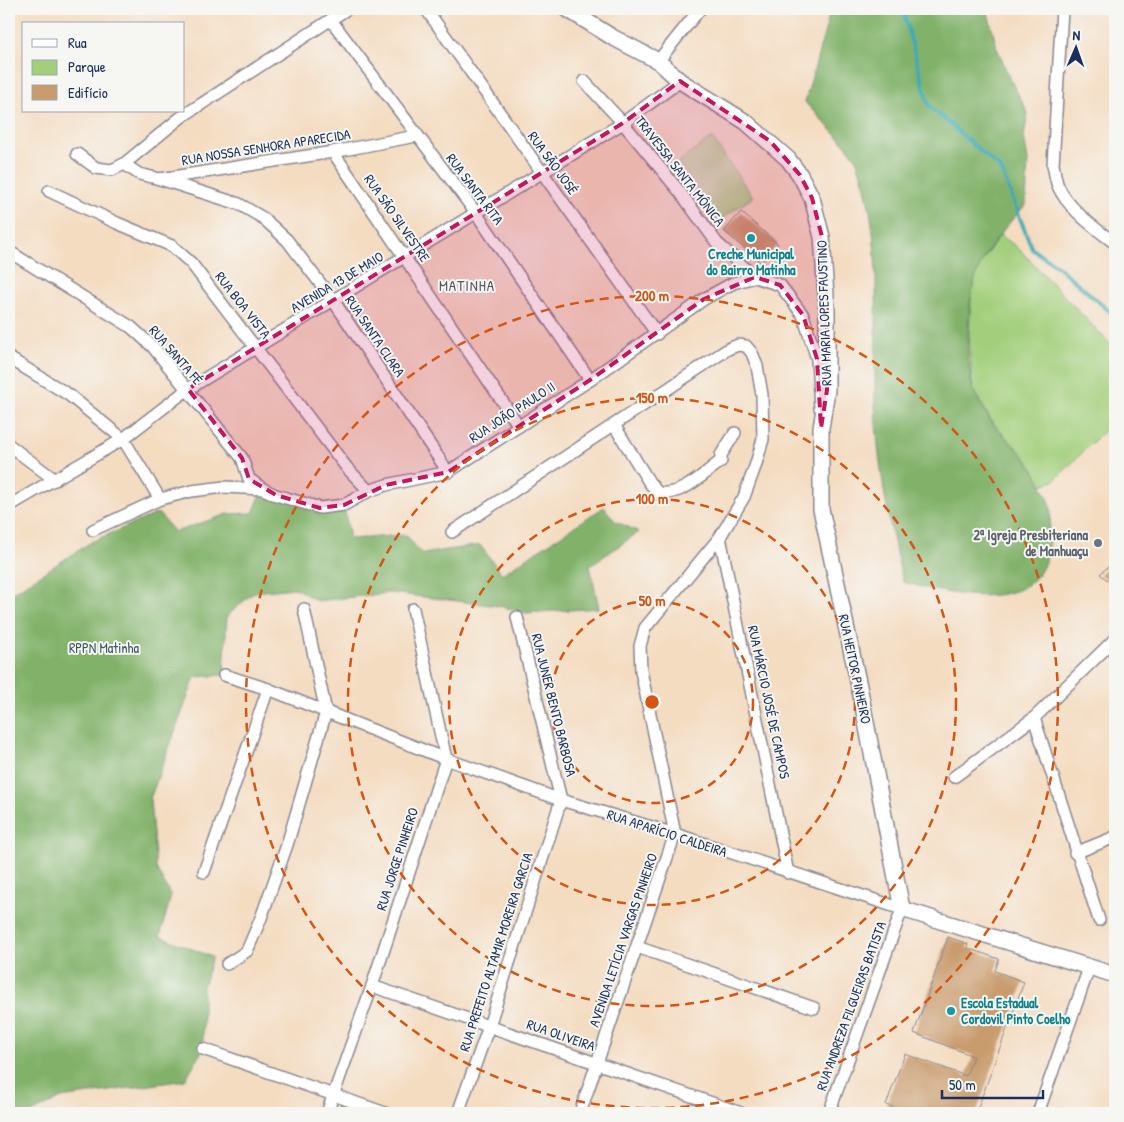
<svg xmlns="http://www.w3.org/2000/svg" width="1124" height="1122" viewBox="0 0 1124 1122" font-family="'Patrick Hand',sans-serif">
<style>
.green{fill:#a3cf7b;stroke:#5f7f6c}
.forest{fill:#82b26b;stroke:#4e7064}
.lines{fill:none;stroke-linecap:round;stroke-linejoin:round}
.stream{stroke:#3aabb4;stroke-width:4}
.building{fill:#c99c6e}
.minor-casing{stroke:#888690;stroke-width:14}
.tertiary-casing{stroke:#888690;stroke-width:18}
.minor{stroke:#fff;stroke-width:11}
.tertiary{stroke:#fff;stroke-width:15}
.marked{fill:#c2185b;fill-opacity:0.2;stroke:#c2185b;stroke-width:4;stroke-dasharray:10 6;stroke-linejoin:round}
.ring{fill:none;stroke:#d45514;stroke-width:2.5;stroke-dasharray:9 6}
.culture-dot{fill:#0f9aa8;stroke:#f6f6f2;stroke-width:2}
.worship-dot{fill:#6b7280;stroke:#f6f6f2;stroke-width:2}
.labels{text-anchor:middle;stroke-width:4;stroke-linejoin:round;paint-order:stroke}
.street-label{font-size:14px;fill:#1b2f5e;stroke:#f6f6f2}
.culture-label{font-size:14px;font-weight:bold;fill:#0d838f;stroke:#f6f6f2}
.worship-label{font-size:14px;font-weight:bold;fill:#5b616d;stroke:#f6f6f2;text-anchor:end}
.park-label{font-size:14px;fill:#3d5765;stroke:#f6f6f2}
.neighbourhood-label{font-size:15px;letter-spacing:1px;fill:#585564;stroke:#f6f6f2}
.centre{fill:#d45514;stroke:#f6f6f2;stroke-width:2.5}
.ring-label{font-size:15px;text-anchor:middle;font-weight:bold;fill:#d45514;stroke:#f6f6f2;stroke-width:4;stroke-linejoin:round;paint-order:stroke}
</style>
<rect width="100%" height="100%" fill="#f6f6f2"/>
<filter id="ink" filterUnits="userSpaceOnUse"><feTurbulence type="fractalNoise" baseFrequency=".02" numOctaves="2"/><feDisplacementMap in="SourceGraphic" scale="10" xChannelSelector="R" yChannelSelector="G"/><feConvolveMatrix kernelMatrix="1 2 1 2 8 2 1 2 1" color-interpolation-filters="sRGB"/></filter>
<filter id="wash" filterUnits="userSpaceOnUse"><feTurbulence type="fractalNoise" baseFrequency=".0096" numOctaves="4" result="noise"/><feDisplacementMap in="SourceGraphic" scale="20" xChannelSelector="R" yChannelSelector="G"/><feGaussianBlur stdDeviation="1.12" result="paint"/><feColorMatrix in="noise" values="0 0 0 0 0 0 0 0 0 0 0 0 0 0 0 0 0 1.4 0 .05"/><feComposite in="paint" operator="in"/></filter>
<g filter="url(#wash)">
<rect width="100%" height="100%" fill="#f4dcc1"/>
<g class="green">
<polygon points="712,138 753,197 718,221 678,162"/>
<polygon points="1000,235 1017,247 1115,349 1115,420 1054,481 1041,485 1028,461 992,422 972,386 969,332 972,285 981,262"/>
</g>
<g class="forest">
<path d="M 831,9 L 987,9 L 997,48 L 1010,79 L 1028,113 L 1024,137 L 1028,160 L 1026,205 C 1009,222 993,241 982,262 C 966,290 965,353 972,385 C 975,396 985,412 991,421 C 1001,436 1017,446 1027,460 C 1036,471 1043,488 1049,500 C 1053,510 1049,527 1049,538 C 1048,618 953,596 903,582 C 889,524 877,463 875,403 C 874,323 885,235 856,159 C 851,148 815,114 805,102 Z"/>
<polygon points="263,489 300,503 344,505 350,539 406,535 422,554 480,545 502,574 604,507 615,521 639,532 590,566 599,608 526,613 499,606 390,593 317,601 295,588 254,592 227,616 224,675 195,677 150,799 156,868 171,896 160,936 212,957 203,987 203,1049 185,1080 61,1098 32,1113 9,1113 9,595 93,541 158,513 175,532 228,514 253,513"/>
</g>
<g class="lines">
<polyline class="stream" points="899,9 903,11 929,106 1001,169 1032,249 1056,265 1115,316"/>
</g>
<g id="blocks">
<g class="building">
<polygon points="741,212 778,244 761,263 724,231"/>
<polygon points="1115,561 1115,586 1100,574"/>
<polygon points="948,937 968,944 967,948 999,959 995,971 1024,982 976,1113 911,1113 886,1105 905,1054 966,1076 973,1056 914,1033"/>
</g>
</g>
</g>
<g filter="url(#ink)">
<use href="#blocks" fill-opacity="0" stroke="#888690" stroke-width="1"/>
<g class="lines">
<defs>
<g id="minor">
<polyline points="426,9 657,334"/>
<path d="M 1062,9 L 1053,165 C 1055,172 1055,181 1059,188 C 1068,208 1098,231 1115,243"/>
<polyline points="331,20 476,213 590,380"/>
<polyline points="658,61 700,9"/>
<polyline points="584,81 623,123 680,192 717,243 755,277"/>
<polyline points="333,152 519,426"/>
<polyline points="77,154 96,168 112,170 124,164 180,118 347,9"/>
<polyline points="124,164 139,174 160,179 333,152 416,136"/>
<polyline points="160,179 239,204 263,218 287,240 333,300 448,472"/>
<polyline points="49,191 117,223 172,246 191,263 347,468 369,491"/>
<polyline points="13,254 131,327 153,347 242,458 249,479 263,489"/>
<polyline points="9,358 69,395 123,439 160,499"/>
<path d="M 614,425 L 649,482 L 658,493 C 683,496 703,474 721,461 L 721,455 L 735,433"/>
<polyline points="9,445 55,480"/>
<polyline points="9,506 123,439 188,389 623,123 680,81"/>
<polyline points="93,530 160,499 192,491 224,487 263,489 276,495 320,508 344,505 369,491 386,485 448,472 590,380 704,299 733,283 755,277 780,285 803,315 817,359 820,408"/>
<polyline points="452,532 728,349 738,345 746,346 752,353 757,366 762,395 763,439 756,464 744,497 720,537 645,628 640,646 641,671 675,834"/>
<polyline points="720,537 788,873"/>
<polyline points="224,675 268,689 446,759 561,800 675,834 902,909 829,1113"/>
<polyline points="1034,718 1099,920"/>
<polyline points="954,777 1034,718 1115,639"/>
<polyline points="1075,853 1115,837"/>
<polyline points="204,872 268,689"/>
<polyline points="637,947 814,1008"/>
<polyline points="227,964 247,951 261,918 287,845 326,712 304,609"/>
<polyline points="372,986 741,1113"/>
<polyline points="203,1049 385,1113"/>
<polyline points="327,1113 372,986 446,759 413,609"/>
<polyline points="458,1113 489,1026 561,800 517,617"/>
<polyline points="580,1113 675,834"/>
<polyline points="1038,1113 1089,968"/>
</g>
<polyline id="tertiary" points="567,9 612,37 658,61 680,81 746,122 788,159 800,175 812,198 822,237 827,311 827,390 821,428 821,509 860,691 902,909 1115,975"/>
</defs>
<use href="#minor" class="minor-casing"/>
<use href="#tertiary" class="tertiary-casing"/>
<use href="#minor" class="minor"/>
<use href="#tertiary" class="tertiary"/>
</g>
</g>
<path class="marked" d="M 680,81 L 770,141 L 800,175 L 812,198 L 822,237 L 827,311 L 827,390 L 821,428 L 817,359 L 803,315 L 780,285 L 755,277 L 704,299 L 590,380 L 448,472 L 386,485 L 344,505 L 320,508 L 276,495 L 249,479 L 242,458 L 188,389 L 623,123 Z"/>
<g class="ring">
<circle cx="652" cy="702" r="101"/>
<circle cx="652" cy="702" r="203"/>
<circle cx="652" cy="702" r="304"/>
<circle cx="652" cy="702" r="406"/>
</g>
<g class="culture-dot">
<circle cx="751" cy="238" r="5"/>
<circle cx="951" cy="1011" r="5"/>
</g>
<circle class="worship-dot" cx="1098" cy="543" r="5"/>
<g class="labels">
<g class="street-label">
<text transform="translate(266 147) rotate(-9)" y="5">RUA NOSSA SENHORA APARECIDA</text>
<text transform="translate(553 163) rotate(54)" y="5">RUA SÃO JOSÉ</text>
<text transform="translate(680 171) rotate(52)" y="5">TRAVESSA SANTA MÔNICA</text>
<text transform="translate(475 189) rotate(53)" y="5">RUA SANTA RITA</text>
<text transform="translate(397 218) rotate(55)" y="5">RUA SÃO SILVESTRE</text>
<text transform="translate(337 282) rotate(-31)" y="5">AVENIDA 13 DE MAIO</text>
<text transform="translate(243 305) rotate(52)" y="5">RUA BOA VISTA</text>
<text transform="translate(824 313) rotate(-92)" y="5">RUA MARIA LOPES FAUSTINO</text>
<text transform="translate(375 336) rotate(56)" y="5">RUA SANTA CLARA</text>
<text transform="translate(176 355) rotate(49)" y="5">RUA SANTA FÉ</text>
<text transform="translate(512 412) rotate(-33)" y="5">RUA JOÃO PAULO II</text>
<text transform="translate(855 669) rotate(78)" y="5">RUA HEITOR PINHEIRO</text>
<text transform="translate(769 702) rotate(78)" y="5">RUA MÁRCIO JOSÉ DE CAMPOS</text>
<text transform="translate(554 705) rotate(76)" y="5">RUA JUNER BENTO BARBOSA</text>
<text transform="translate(667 833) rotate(18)" y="5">RUA APARÍCIO CALDEIRA</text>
<text transform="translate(397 859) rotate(-72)" y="5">RUA JORGE PINHEIRO</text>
<text transform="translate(623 940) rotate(-71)" y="5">AVENIDA LETÍCIA VARGAS PINHEIRO</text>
<text transform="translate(496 952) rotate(-72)" y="5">RUA PREFEITO ALTAMIR MOREIRA GARCIA</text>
<text transform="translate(851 1006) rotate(-70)" y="5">RUA ANDREZA FILGUEIRAS BATISTA</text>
<text transform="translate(561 1035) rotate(19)" y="5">RUA OLIVEIRA</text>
</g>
<g class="culture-label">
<text x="751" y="259">Creche Municipal<tspan x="751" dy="16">do Bairro Matinha</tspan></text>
<text x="961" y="1008" text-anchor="start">Escola Estadual<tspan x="961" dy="16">Cordovil Pinto Coelho</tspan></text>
</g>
<g class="worship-label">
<text x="1088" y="540">2ª Igreja Presbiteriana<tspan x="1088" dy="16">de Manhuaçu</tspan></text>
</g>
<g class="park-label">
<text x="104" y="653">RPPN Matinha</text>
</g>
<g class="neighbourhood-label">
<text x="467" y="291">MATINHA</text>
</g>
</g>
<circle cx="652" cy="702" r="8" class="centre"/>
<g class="ring-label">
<text x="652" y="301">200 m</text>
<text x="652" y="403">150 m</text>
<text x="652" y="504">100 m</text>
<text x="652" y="606">50 m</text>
</g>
<rect width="1124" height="1122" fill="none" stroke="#f6f6f2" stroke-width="30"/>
<rect x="22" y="22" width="162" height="90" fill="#f6f6f2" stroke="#9ea6b7"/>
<rect x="32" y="39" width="25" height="8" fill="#ffffff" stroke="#9ea6b7"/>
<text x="68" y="48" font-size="15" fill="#1b2f5e">Rua</text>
<rect x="32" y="60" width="25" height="15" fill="#a3cf7b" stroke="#9ea6b7"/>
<text x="68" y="72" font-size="15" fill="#1b2f5e">Parque</text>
<rect x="32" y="85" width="25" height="15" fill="#c99c6e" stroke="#9ea6b7"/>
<text x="68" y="98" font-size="15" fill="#1b2f5e">Edifício</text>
<g transform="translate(1076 48) rotate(2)" stroke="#f6f6f2" stroke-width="4" paint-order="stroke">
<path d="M0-4L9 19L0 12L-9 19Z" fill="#1b2f5e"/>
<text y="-8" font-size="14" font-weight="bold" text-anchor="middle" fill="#1b2f5e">N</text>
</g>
<path d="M942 1090v8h101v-8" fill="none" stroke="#1b2f5e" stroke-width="2.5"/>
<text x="949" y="1090" font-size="15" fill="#1b2f5e" stroke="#f6f6f2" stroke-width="4" paint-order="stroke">50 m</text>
</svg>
